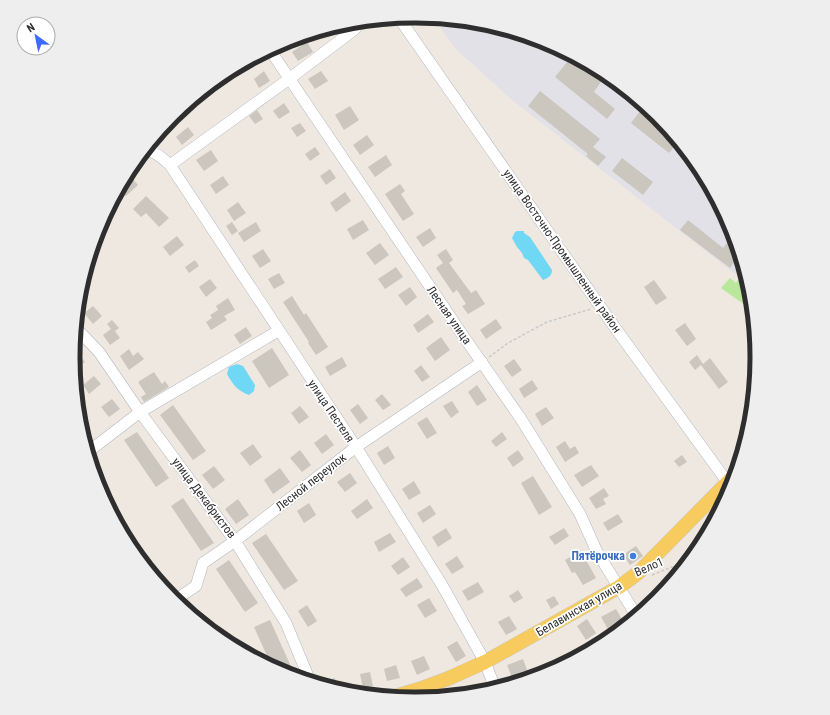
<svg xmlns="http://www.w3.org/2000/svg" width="830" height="715" viewBox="0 0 830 715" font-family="'Roboto Condensed',sans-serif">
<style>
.industrial{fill:#e2e1e8}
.green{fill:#b9e79b}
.water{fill:#70d8f4}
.building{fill:#cbc6be}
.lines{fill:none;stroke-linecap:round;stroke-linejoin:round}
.minor-casing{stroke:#b4b7c1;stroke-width:12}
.major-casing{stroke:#c9c9c9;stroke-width:15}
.path{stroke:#c9c9c9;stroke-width:1.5;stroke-dasharray:3 2;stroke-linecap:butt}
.minor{stroke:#fff;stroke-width:11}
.major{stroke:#f7cb5e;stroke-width:14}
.shop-dot{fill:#3f7fe0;stroke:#fff;stroke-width:1.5}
.labels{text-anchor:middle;stroke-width:3.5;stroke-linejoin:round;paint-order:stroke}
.street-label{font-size:12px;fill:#2e2e2e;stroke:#fff}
.shop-label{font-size:12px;font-weight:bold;fill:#366cbe;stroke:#fff;text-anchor:end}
.rim{fill:none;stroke:#2e2e2e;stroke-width:5}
</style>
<rect width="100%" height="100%" fill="#efe8e0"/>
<polygon class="industrial" points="433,18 482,23 546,42 605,74 657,116 699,168 731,227 742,265 735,274 512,100 456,49"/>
<polygon class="green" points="744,272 750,291 752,310 721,288 730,278 736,283"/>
<g class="water">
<path d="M 517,231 L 524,231 L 524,233 L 530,237 L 552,270 C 552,276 548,278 543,280 L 528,260 L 524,258 L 522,253 L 517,247 L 512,238 L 515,232 Z"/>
<path d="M 237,364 L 243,366 L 255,385 L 254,391 L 249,395 C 238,391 233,385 227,374 L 229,367 Z"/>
</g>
<g class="building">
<polygon points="307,42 313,52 298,61 292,52"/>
<polygon points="572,56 605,74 627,92 622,97 602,80 594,92 615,109 607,119 555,77"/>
<polygon points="264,71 270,81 259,88 254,79"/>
<polygon points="321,71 328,81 315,89 308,79"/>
<polygon points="540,91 600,139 593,147 606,157 598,166 586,156 588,154 528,106"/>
<polygon points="284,103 290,112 279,119 273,111"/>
<polygon points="350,106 359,120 344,130 335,115"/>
<polygon points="644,106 657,116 678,142 669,153 631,123"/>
<polygon points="257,110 263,119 255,124 249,116"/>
<polygon points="300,123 306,131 297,137 291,128"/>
<polygon points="188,127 194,135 182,145 176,137"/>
<polygon points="367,135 374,145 360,155 353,145"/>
<polygon points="315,147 320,154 310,161 305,154"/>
<polygon points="211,150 218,161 204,171 196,160"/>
<polygon points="386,155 392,165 375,177 368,167"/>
<polygon points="622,158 653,182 643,195 612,171"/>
<polygon points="330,169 336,178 326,185 320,176"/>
<polygon points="223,176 229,185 216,194 210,185"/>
<polygon points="131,177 138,185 126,196 120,189"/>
<polygon points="400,184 405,191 401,194 414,214 403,221 385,194"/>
<polygon points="345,192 351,201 336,212 330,203"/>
<polygon points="146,196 169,218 159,227 146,213 141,217 133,209"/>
<polygon points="238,202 246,213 234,221 227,210"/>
<polygon points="363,220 369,230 353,240 347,229"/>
<polygon points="688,220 723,248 733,235 739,256 730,268 680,230"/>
<polygon points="232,222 238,231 232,235 226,226"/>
<polygon points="256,222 261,231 244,242 238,233"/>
<polygon points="430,228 436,238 423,247 416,237"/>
<polygon points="177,236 184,245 170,256 163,247"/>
<polygon points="380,243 389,255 375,265 366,253"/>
<polygon points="263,249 271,261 260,268 252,256"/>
<polygon points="446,249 453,260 449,263 471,293 476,290 485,304 468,314 462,306 466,304 457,290 453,293 436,268 443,263 437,255"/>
<polygon points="195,260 199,266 189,273 185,267"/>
<polygon points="396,267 403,277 385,289 378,279"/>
<polygon points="279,273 285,283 274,289 268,279"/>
<polygon points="210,279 217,288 206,297 199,287"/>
<polygon points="654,280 667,298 656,305 644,287"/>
<polygon points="410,287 417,297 406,306 398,295"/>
<polygon points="292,296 304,315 306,313 328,347 316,355 308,343 309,342 283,302"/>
<polygon points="228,298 235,310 224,316 227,320 211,330 206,322 212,318 210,315 218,310 216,306"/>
<polygon points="93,306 102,316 93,324 84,313"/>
<polygon points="428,314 434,322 418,333 413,325"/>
<polygon points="496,319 502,328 486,339 480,330"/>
<polygon points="112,320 119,328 115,331 120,338 110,345 103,335 111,329 107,324"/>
<polygon points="685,323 696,339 687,346 675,330"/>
<polygon points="246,327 252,336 240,344 234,335"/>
<polygon points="441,337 450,350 435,361 426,348"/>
<polygon points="272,348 289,375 269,388 252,361"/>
<polygon points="74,349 85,362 75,370 74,357"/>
<polygon points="129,349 133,356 138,352 144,359 129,370 120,356"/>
<polygon points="697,355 703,364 710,358 728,382 719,389 701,365 695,370 689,362"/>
<polygon points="342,357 347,366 330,376 325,367"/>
<polygon points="514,359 522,370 512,377 504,366"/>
<polygon points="421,365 430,377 422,382 414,371"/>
<polygon points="154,372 162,384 165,381 169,387 144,402 141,397 146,394 138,382"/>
<polygon points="94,376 101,384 89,394 83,385"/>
<polygon points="532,380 538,389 524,398 519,389"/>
<polygon points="477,385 487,400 477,406 468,392"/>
<polygon points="382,394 391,405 383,410 375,400"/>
<polygon points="112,399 120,409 109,417 101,407"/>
<polygon points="452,401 459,412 451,418 443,406"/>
<polygon points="358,404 368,418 360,424 350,410"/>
<polygon points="173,405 206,451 193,460 160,415"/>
<polygon points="300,406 309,417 299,424 291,413"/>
<polygon points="546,407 554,418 542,426 535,414"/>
<polygon points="427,417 437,433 427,439 417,423"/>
<polygon points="137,432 169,478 156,487 124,440"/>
<polygon points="502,432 507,439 496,447 491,441"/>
<polygon points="326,434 334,445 322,454 314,443"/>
<polygon points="565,441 570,449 575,446 579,453 565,462 556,447"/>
<polygon points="253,444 262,457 250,466 240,453"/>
<polygon points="388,446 395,458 384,465 377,453"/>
<polygon points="300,450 311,465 302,472 290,458"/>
<polygon points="518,450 524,459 513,467 507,458"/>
<polygon points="682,455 687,462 679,467 674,461"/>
<polygon points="591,465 599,476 582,487 574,475"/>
<polygon points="214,466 225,480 213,489 202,475"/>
<polygon points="280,468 290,482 273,494 264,480"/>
<polygon points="350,473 357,483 345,492 337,482"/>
<polygon points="533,476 552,507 539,515 521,483"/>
<polygon points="414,481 421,493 409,500 402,489"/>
<polygon points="604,488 609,496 603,499 606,504 596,509 589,498"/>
<polygon points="183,498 214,543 201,551 171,506"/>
<polygon points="238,499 249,515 236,524 225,509"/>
<polygon points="367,499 373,508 357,519 351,511"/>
<polygon points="309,503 316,515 304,523 297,511"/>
<polygon points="430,505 436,514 423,523 417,513"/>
<polygon points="618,514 623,522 608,531 603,523"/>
<polygon points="446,528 452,538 438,547 432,537"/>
<polygon points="564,528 569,536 555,545 549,537"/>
<polygon points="390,533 396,542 379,552 374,542"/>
<polygon points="266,534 298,581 284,590 252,543"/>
<polygon points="636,546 643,556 630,565 623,555"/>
<polygon points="581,551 596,578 583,585 575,572 572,573 565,560"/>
<polygon points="457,556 464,567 452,574 445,564"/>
<polygon points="403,557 410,567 398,575 391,566"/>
<polygon points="229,560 258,603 245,612 216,569"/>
<polygon points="417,578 423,587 406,597 400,589"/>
<polygon points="478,582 484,592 468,601 462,591"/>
<polygon points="518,590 523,598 514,603 509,596"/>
<polygon points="554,596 559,604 551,609 546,600"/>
<polygon points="429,598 437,611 425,618 417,605"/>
<polygon points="307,605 317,621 308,627 298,611"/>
<polygon points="616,609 624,623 609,631 601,617"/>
<polygon points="509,616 517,629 506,635 498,622"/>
<polygon points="587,619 596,633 586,640 577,626"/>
<polygon points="270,620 293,671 287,674 272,667 254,627"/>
<polygon points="457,641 466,656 456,662 447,647"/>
<polygon points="424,656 430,669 417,675 411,661"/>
<polygon points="523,659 529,675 513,680 507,665"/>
<polygon points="396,665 400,678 387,681 384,669"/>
<polygon points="370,672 373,686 363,688 360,674"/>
<polygon points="335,678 338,689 327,686 325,681"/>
</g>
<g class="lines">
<defs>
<g id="minor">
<polyline points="399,18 616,329 728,483"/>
<polyline points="270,50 464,337 521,419 580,514 597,552 636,615"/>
<path d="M 146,150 C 156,152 162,158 170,165 L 356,447 L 442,585 L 485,662 L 495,688"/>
<polyline points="170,165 289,79 355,29 361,21"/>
<polyline points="76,328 99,352 140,412 235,541 286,623 310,681"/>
<polyline points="88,452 140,412 278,331"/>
<polyline points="175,600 196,586 203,563 235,541 356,447 482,362"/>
</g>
<polyline id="major" points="393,697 420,689 447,679 485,662 619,587 638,573 647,564 734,476"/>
</defs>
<use href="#minor" class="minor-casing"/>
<use href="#major" class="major-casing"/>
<g class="path">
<polyline points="489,357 508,343 547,322 591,309"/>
<polyline points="652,575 679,564 701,544"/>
</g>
<use href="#minor" class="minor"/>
<use href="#major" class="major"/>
</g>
<circle class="shop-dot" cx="633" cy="556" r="4"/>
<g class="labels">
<g class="street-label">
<text transform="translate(562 251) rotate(55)" y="4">улица Восточно-Промышленный район</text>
<text transform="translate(449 315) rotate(55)" y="4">Лесная улица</text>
<text transform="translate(331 411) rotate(56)" y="4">улица Пестеля</text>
<text transform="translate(311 482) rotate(-38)" y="4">Лесной переулок</text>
<text transform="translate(204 498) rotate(53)" y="4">улица Декабристов</text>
<text transform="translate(649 567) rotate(-24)" y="4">Вело1</text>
<text transform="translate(579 609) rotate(-30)" y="4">Белавинская улица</text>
</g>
<g class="shop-label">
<text x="625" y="560">Пятёрочка</text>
</g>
</g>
<path d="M0 0H830V715H0ZM414 23H416A334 334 0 0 1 750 357V358A334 334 0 0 1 416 692H414A334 334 0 0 1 80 358V357A334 334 0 0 1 414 23Z" fill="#eee" fill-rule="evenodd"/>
<path class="rim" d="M414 23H416A334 334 0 0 1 750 357V358A334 334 0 0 1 416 692H414A334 334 0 0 1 80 358V357A334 334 0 0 1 414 23Z"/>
<g transform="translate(36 36) rotate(327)"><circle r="19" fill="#ffffff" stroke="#ababab"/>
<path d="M0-3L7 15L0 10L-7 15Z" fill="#3e6bff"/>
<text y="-6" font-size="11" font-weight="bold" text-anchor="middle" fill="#2e2e2e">N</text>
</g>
</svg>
